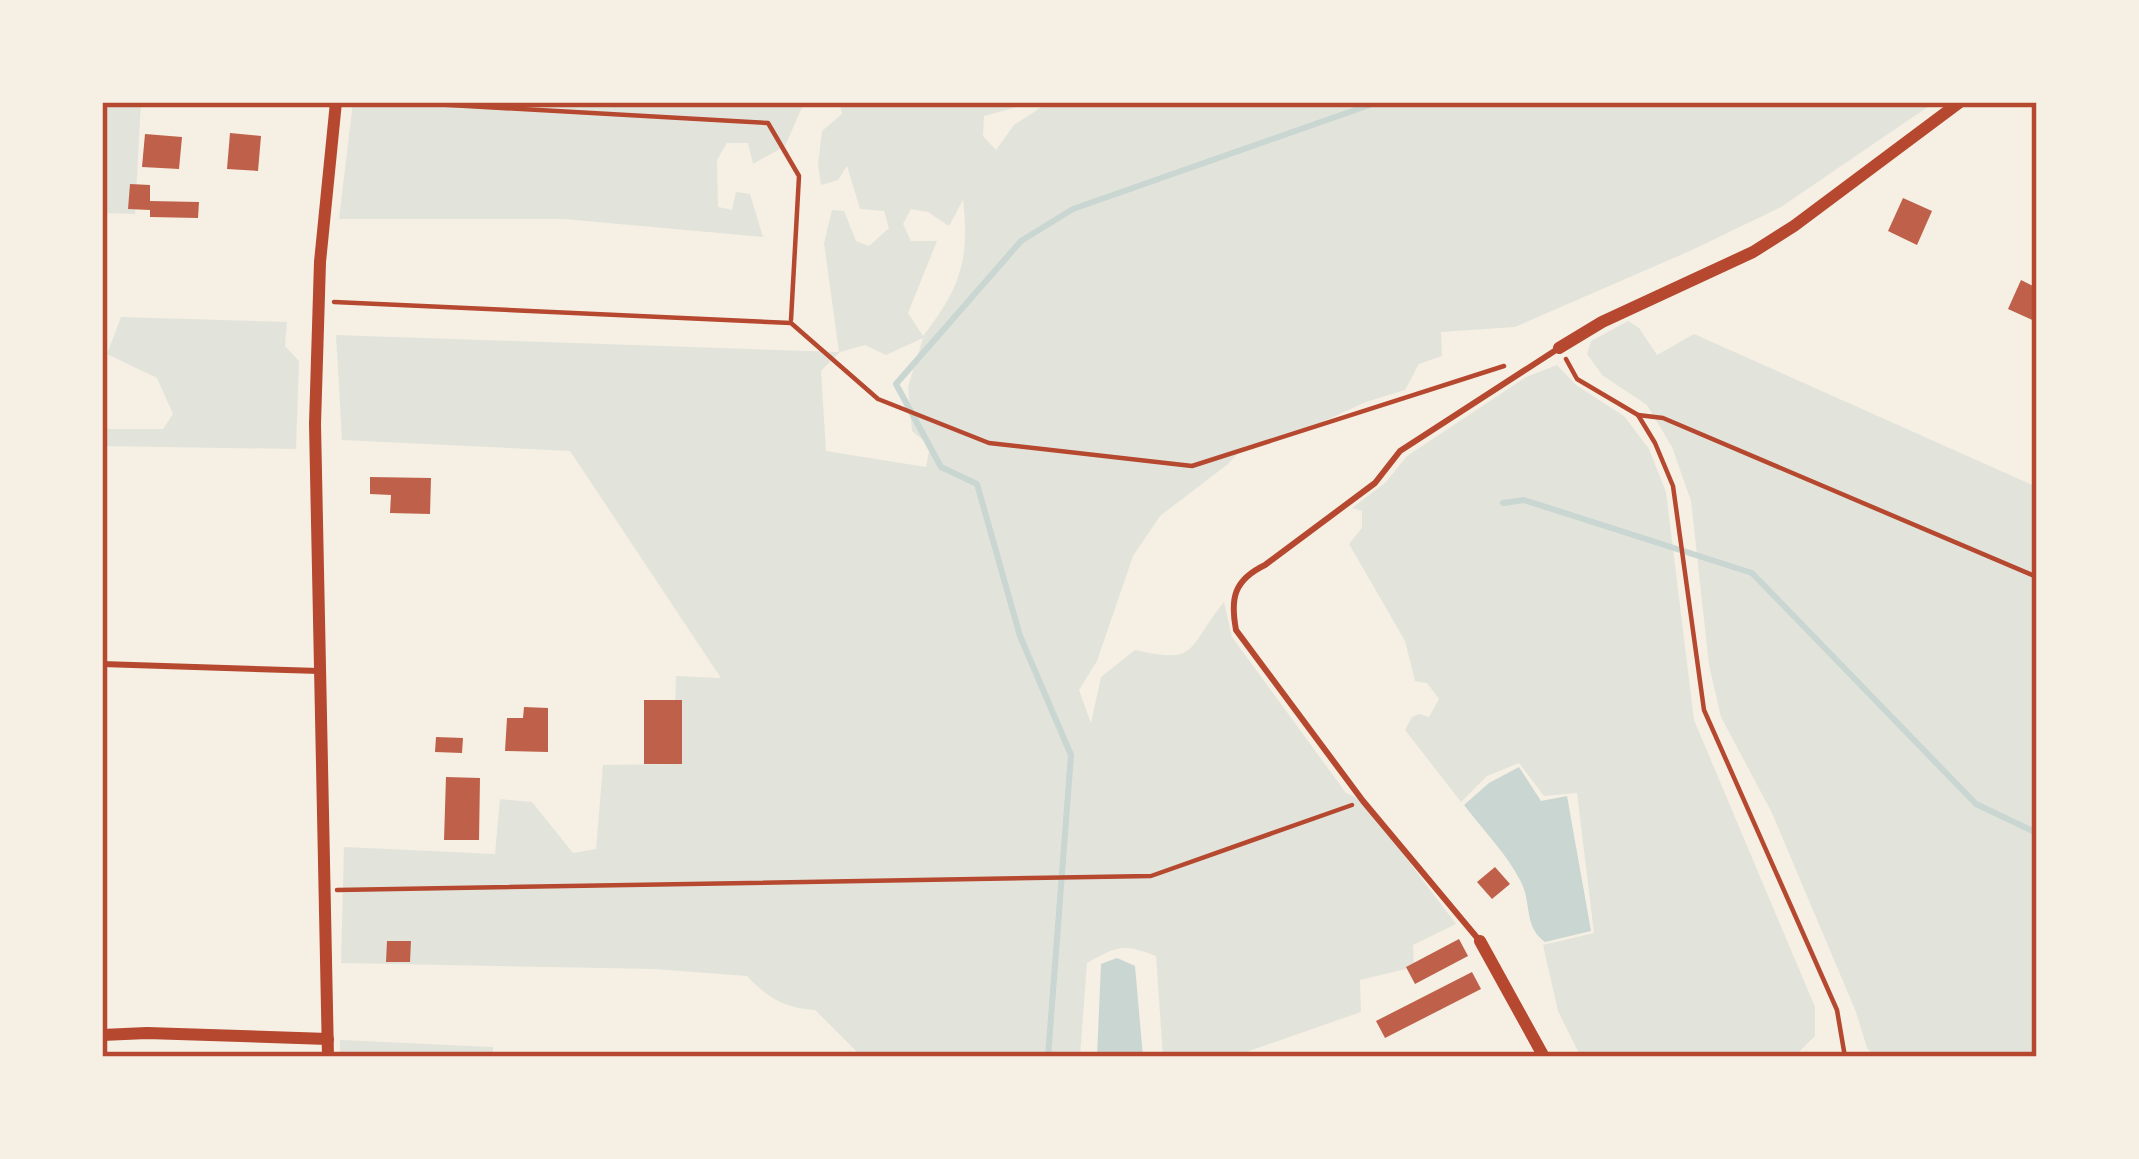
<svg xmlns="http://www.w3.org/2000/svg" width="2139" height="1159" viewBox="0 0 2139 1159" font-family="'IBM Plex Serif',serif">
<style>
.green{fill:#e2e4dc;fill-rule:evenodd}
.water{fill:#c9d6d2}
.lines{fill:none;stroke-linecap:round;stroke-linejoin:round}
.stream{stroke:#c9d6d2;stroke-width:6}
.building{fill:#bf614a}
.path{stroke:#b5482f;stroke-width:4.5}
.service{stroke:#b5482f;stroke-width:6}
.minor{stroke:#b5482f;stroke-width:12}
.neatline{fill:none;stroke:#b5482f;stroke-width:4.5}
</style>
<rect width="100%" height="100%" fill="#f6efe4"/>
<g class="green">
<polygon points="102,102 141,102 135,214 102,213"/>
<polygon points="353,102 801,102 803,105 785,146 753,164 748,143 727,143 717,160 718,207 732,210 736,192 750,194 763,237 564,219 339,219"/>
<path d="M 839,102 L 1018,102 L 1014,108 L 984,116 L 983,136 L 996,150 L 1014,125 L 1049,102 L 1935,102 L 1781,207 L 1692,250 L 1515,327 L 1441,332 L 1442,356 L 1419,364 L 1405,390 L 1366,402 L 1298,433 L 1245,446 L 1228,464 L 1160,516 L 1133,556 L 1097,661 L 1079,690 L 1091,723 L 1101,677 L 1135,650 C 1200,665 1186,648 1224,602 L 1232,637 L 1346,793 L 1363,801 L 1456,924 L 1413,945 L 1414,967 L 1360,980 L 1361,1012 L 1249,1051 L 1250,1057 L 1163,1057 L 1156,956 C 1123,943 1117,946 1087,963 L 1080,1057 L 858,1057 L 856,1051 L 815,1010 C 784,1008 768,998 747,976 L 654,969 L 341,963 L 344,847 L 495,854 L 500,799 L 532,802 L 573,853 L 596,849 L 603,765 L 673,764 L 676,676 L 721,678 L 570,451 L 342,440 L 336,335 L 839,352 L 824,243 L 832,210 L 844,211 L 856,241 L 869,246 L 889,228 L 884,211 L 860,209 L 847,166 L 838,180 L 821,185 L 818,164 L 822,131 L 842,114 ZM 963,200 C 970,259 960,289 923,336 L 908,313 L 937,241 L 911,241 L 903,224 L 911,209 L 928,212 L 949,226 ZM 923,338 L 908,387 L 912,431 L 930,446 L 926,467 L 826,451 L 821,371 L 840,352 L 865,345 L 886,355 Z"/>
<polygon points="121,317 287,322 285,346 299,361 296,449 102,446 102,429 163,429 173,414 157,378 107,354"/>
<polygon points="1628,321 1639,328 1657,355 1694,334 2037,487 2037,1057 1875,1057 1867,1048 1856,1012 1772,813 1721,717 1709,665 1691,501 1672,447 1647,405 1602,375 1587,354 1591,341"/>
<polygon points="1557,365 1576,385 1624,416 1649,449 1666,492 1694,720 1815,1007 1815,1036 1794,1057 1581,1057 1558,1011 1543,945 1594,933 1577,793 1544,796 1519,763 1487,776 1461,802 1405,730 1412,717 1419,714 1429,717 1439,699 1427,683 1415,681 1405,641 1349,544 1362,528 1362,511 1352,508 1386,482 1407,456 1526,377"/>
<polygon points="340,1040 493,1047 493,1057 340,1057"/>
</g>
<g class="water">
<path d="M 1519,767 L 1541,801 L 1567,796 L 1591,931 L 1545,942 C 1523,926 1532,903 1521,882 C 1508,855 1482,829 1464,805 L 1489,783 Z"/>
<polygon points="1117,958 1135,966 1143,1057 1097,1057 1101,964"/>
</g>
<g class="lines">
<g class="stream">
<polyline points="1503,503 1524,500 1752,573 1976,804 2037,833"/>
<polyline points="1048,1057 1071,755 1020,636 977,484 941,467 896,384 1021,241 1073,209 1378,102"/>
</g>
</g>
<g class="building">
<polygon points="230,133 261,136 258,171 227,169"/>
<polygon points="145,134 182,137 179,169 142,167"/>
<polygon points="130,184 150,185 150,201 199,202 198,218 150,217 150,210 128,209"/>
<polygon points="1903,198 1932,211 1917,245 1888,231"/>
<polygon points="2021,280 2037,288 2037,322 2008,309"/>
<polygon points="370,477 431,478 430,514 390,513 391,495 370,494"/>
<rect x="644" y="700" width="38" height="64"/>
<polygon points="524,707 548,708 548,752 505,751 507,718 523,718"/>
<polygon points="436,737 463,738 462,753 435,752"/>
<polygon points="446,777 480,778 479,840 444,840"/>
<polygon points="1495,867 1510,884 1492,899 1477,882"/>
<polygon points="1459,939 1468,956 1415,984 1406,967"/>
<polygon points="387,941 411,941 410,962 386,962"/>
<polygon points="1472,972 1481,989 1385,1038 1376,1021"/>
</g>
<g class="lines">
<g class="path">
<polyline points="397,102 768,123 799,176 791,320"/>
<polyline points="334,302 791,323 878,399 989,443 1192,466 1504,366"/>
<polyline points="1566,359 1577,379 1638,415 1655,443 1673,486 1704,710 1837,1010 1845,1057"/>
<polyline points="1638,415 1663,418 2037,577"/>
<polyline points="337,890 1151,876 1352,805"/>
</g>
<g class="service">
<polyline points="102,664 319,671"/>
<path d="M 1479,940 L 1363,801 L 1236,630 C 1230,598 1234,580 1265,565 L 1375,483 L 1400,451 L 1556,350"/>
</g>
<g class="minor">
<polyline points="1559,348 1602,322 1753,252 1794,226 1960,102"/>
<polyline points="1480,941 1544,1057"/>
<polyline points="102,1035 147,1033 328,1039"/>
<polyline points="328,1057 315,424 320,262 336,102"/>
</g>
</g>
<rect width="2139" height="1159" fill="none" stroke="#f6efe4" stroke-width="210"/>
<rect x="105" y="105" width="1929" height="949" class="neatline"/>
</svg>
